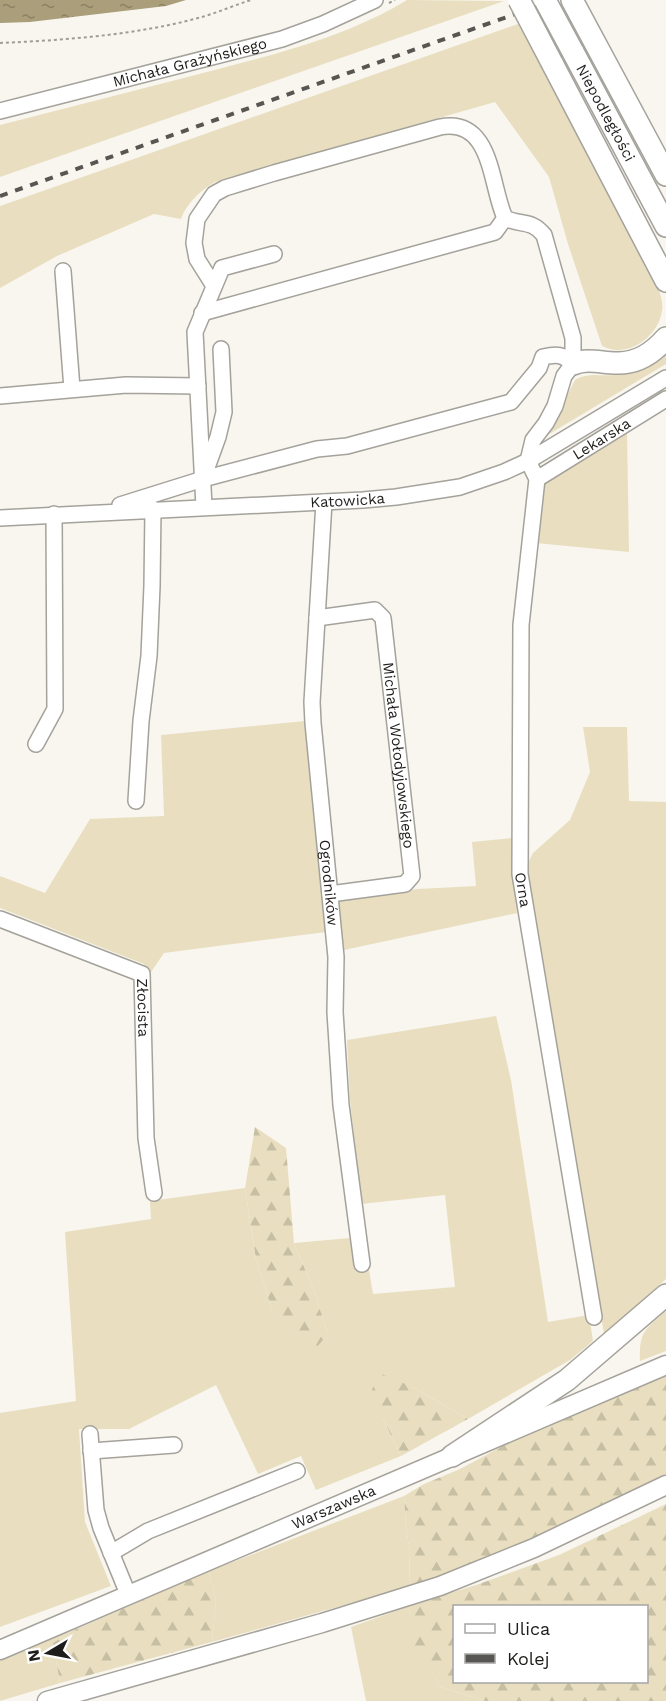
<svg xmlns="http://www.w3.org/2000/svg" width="666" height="1701" viewBox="0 0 666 1701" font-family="'Work Sans',sans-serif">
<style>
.grass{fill:#e9dfc0}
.forest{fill:url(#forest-firs);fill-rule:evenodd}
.water{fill:url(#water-ripples)}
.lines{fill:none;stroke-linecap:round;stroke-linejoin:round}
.minor-casing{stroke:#a4a29b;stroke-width:18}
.major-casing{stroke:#a4a29b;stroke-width:21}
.highway-casing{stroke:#a4a29b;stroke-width:24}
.path{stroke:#9d9c97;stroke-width:2;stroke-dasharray:3 3;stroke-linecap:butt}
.minor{stroke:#fff;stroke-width:15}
.major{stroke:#fff;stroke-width:18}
.highway{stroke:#fff;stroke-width:21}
.rail{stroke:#585653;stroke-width:4;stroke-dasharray:8 8;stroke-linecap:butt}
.highway-bridge-casing{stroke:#a4a29b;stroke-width:24;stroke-linecap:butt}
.highway-bridge{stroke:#fff;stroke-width:21}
.labels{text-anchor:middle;stroke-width:6;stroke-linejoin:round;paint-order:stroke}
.street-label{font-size:15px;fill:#1e1d1b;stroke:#fff}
</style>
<defs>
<pattern id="forest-firs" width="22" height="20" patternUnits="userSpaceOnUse" patternTransform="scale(1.5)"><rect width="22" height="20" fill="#e9dfc0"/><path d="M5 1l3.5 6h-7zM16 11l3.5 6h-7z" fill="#c7bfa4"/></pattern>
<pattern id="water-ripples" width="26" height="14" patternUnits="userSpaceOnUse" patternTransform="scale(1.5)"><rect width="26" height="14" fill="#aa9f7a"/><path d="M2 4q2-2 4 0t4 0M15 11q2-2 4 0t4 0" fill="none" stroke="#8a8163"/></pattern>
</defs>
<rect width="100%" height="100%" fill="#f8f6ef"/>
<g class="grass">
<path d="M 407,0 L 504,1 L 0,177 L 0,125 C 69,107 138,90 207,72 C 276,54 346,37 407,0 Z"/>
<path d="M 518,24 L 657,283 C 659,291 664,303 662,311 C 659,331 640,349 620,350 C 614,351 607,348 602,346 L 568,244 L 549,177 L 495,102 L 215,182 C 202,189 186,204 181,219 L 154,214 L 57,256 L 0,288 L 0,206 Z"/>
<path d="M 666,348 L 666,364 L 546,436 L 575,380 C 590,371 605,378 621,374 C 639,370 652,358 666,348 Z"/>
<polygon points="627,432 629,552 536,543 544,482"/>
<polygon points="305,721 326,932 164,953 149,975 144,964 0,908 0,876 45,893 90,819 164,816 161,735"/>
<polygon points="583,727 627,727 629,801 666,802 666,1279 604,1334 526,867 533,853 570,820 590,772"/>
<polygon points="512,838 517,913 344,950 338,901 417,889 476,886 472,842"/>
<polygon points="496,1016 511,1080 548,1322 589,1315 593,1341 570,1360 468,1419 413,1387 383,1419 401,1456 316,1490 301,1456 258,1474 216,1385 129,1429 79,1429 85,1522 111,1586 0,1627 0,1413 76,1401 65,1232 151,1219 150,1201 245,1188 256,1259 272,1310 328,1334 314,1291 294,1243 350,1238 356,1271 369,1270 373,1294 455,1287 445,1195 361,1204 350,1100 347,1040"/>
<path d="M 666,1311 L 666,1351 L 640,1361 C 639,1331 645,1330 666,1311 Z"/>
<polygon points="404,1496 406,1529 410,1550 409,1587 212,1642 216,1601 209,1571"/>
<polygon points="409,1606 412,1639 441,1687 485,1701 366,1701 351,1627"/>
<polygon points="72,1631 53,1643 60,1683 0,1701 0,1659 51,1637"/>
</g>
<g class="forest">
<polygon points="255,1127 286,1148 294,1243 314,1291 328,1334 310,1355 272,1310 256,1259 245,1188"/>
<polygon points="377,1372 413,1387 468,1419 401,1456 383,1419 367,1409"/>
<path d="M 666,1376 L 666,1474 C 583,1519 498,1556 409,1587 L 410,1550 L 406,1529 L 404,1496 L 424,1484 L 460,1469 L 518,1438 Z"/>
<path d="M 666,1504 L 666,1701 L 485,1701 L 441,1687 L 411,1639 L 409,1606 L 479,1584 L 559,1555 ZM 454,1606 L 646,1606 L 646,1682 L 454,1682 Z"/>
<polygon points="209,1571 216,1601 212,1642 60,1683 53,1643 72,1631"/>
</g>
<polygon class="water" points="0,0 186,0 166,6 30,22 0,23"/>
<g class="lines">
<defs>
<g id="minor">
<path id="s1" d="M 0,111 L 282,39 L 323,24 L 375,0"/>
<polyline points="63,271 72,389"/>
<path d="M 214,286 L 197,259 L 194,243 L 197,219 L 214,194 L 225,188 L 274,173 L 440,127 C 493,117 490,186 505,218 C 521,226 531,219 544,235 L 573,338 L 573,364 L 564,376 L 555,406 L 546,423 L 533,440 L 528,461"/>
<polyline points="202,313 495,232 505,218"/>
<polyline points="0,396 126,385 198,386"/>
<path id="s2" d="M 528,461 L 537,479 L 521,625 L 520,874 L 594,1317"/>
<polyline points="205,473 218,437 224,412 221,349"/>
<path id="s3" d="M 537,479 L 666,399"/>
<path id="s4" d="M 324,502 L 312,702 L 313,723 L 336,957 L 335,1012 L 341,1105 L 362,1264"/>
<path d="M 120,505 L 203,479 L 317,449 L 347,446 L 511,402 L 539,368 L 543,357 C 557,354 563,354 573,364"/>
<polyline points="204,507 195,332 222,268 274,254"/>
<path id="s5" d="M 0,518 L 363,500 L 396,497 L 460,487 L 504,472 L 528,461 L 666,378"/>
<path id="s6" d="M 317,618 L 375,610 L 383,618 L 412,876 L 405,884 L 330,894"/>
<polyline points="36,744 55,709 54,514"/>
<polyline points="136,801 141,721 149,656 152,586 153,509"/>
<path id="s7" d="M 0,919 L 142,974 L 146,1138 L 154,1193"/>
<polyline points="90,1434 96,1510 101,1528 128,1594"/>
<polyline points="91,1451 174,1445"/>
<polyline points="111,1553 148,1531 297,1471"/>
</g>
<g id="major">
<path id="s8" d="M 0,1650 L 666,1365"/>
<polyline points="47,1701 322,1623 440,1586 534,1548 666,1485"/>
</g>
<g id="highway">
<polyline points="572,0 666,175"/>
<path id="s9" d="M 573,52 L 666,226"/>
<polyline points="552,63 666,281"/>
<path d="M 573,364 C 588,358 601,363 616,363 C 637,364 653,353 666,338"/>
<polyline points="452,1456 567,1380 666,1295"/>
</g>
</defs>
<use href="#minor" class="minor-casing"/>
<use href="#major" class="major-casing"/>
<use href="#highway" class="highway-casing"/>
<g class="path">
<polyline points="389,3 395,0"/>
<path d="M 0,43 C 67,40 137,35 202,17 C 219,12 235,5 251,0"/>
</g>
<use href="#minor" class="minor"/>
<use href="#major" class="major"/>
<use href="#highway" class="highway"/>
<polyline class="rail" points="0,196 555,0"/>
<defs>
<g id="highway-bridge">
<polyline points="519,0 552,63"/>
<polyline points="545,0 573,52"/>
</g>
</defs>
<use href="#highway-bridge" class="highway-bridge-casing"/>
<use href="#highway-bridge" class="highway-bridge"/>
</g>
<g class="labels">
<g class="street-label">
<text dy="5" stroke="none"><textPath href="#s1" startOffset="196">Michała Grażyńskiego</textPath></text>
<text dy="5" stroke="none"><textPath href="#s9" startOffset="69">Niepodległości</textPath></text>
<text dy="5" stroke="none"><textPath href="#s3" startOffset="76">Lekarska</textPath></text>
<text dy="5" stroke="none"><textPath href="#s5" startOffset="348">Katowicka</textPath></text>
<text dy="5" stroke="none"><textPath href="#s6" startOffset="208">Michała Wołodyjowskiego</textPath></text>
<text dy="5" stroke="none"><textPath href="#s4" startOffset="382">Ogrodników</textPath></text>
<text dy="5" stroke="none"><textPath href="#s2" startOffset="432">Orna</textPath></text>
<text dy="5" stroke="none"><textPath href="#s7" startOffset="186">Złocista</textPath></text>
<text dy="5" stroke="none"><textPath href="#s8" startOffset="363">Warszawska</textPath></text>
</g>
</g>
<rect x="453" y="1605" width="195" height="78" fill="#ffffff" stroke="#a5a5a4" stroke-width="1.5"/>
<rect x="465" y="1624" width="30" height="9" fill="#ffffff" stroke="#a5a5a4" stroke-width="1.5"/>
<text x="507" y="1635" font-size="18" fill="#1e1d1b">Ulica</text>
<rect x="465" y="1654" width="30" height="9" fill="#585653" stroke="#a5a5a4" stroke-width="1.5"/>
<text x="507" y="1665" font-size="18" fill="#1e1d1b">Kolej</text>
<g transform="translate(48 1653) rotate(260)" stroke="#ffffff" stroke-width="4.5" paint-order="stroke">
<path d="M0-4.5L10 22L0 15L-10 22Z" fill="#1e1d1b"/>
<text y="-9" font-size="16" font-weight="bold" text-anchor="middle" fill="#1e1d1b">N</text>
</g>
</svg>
